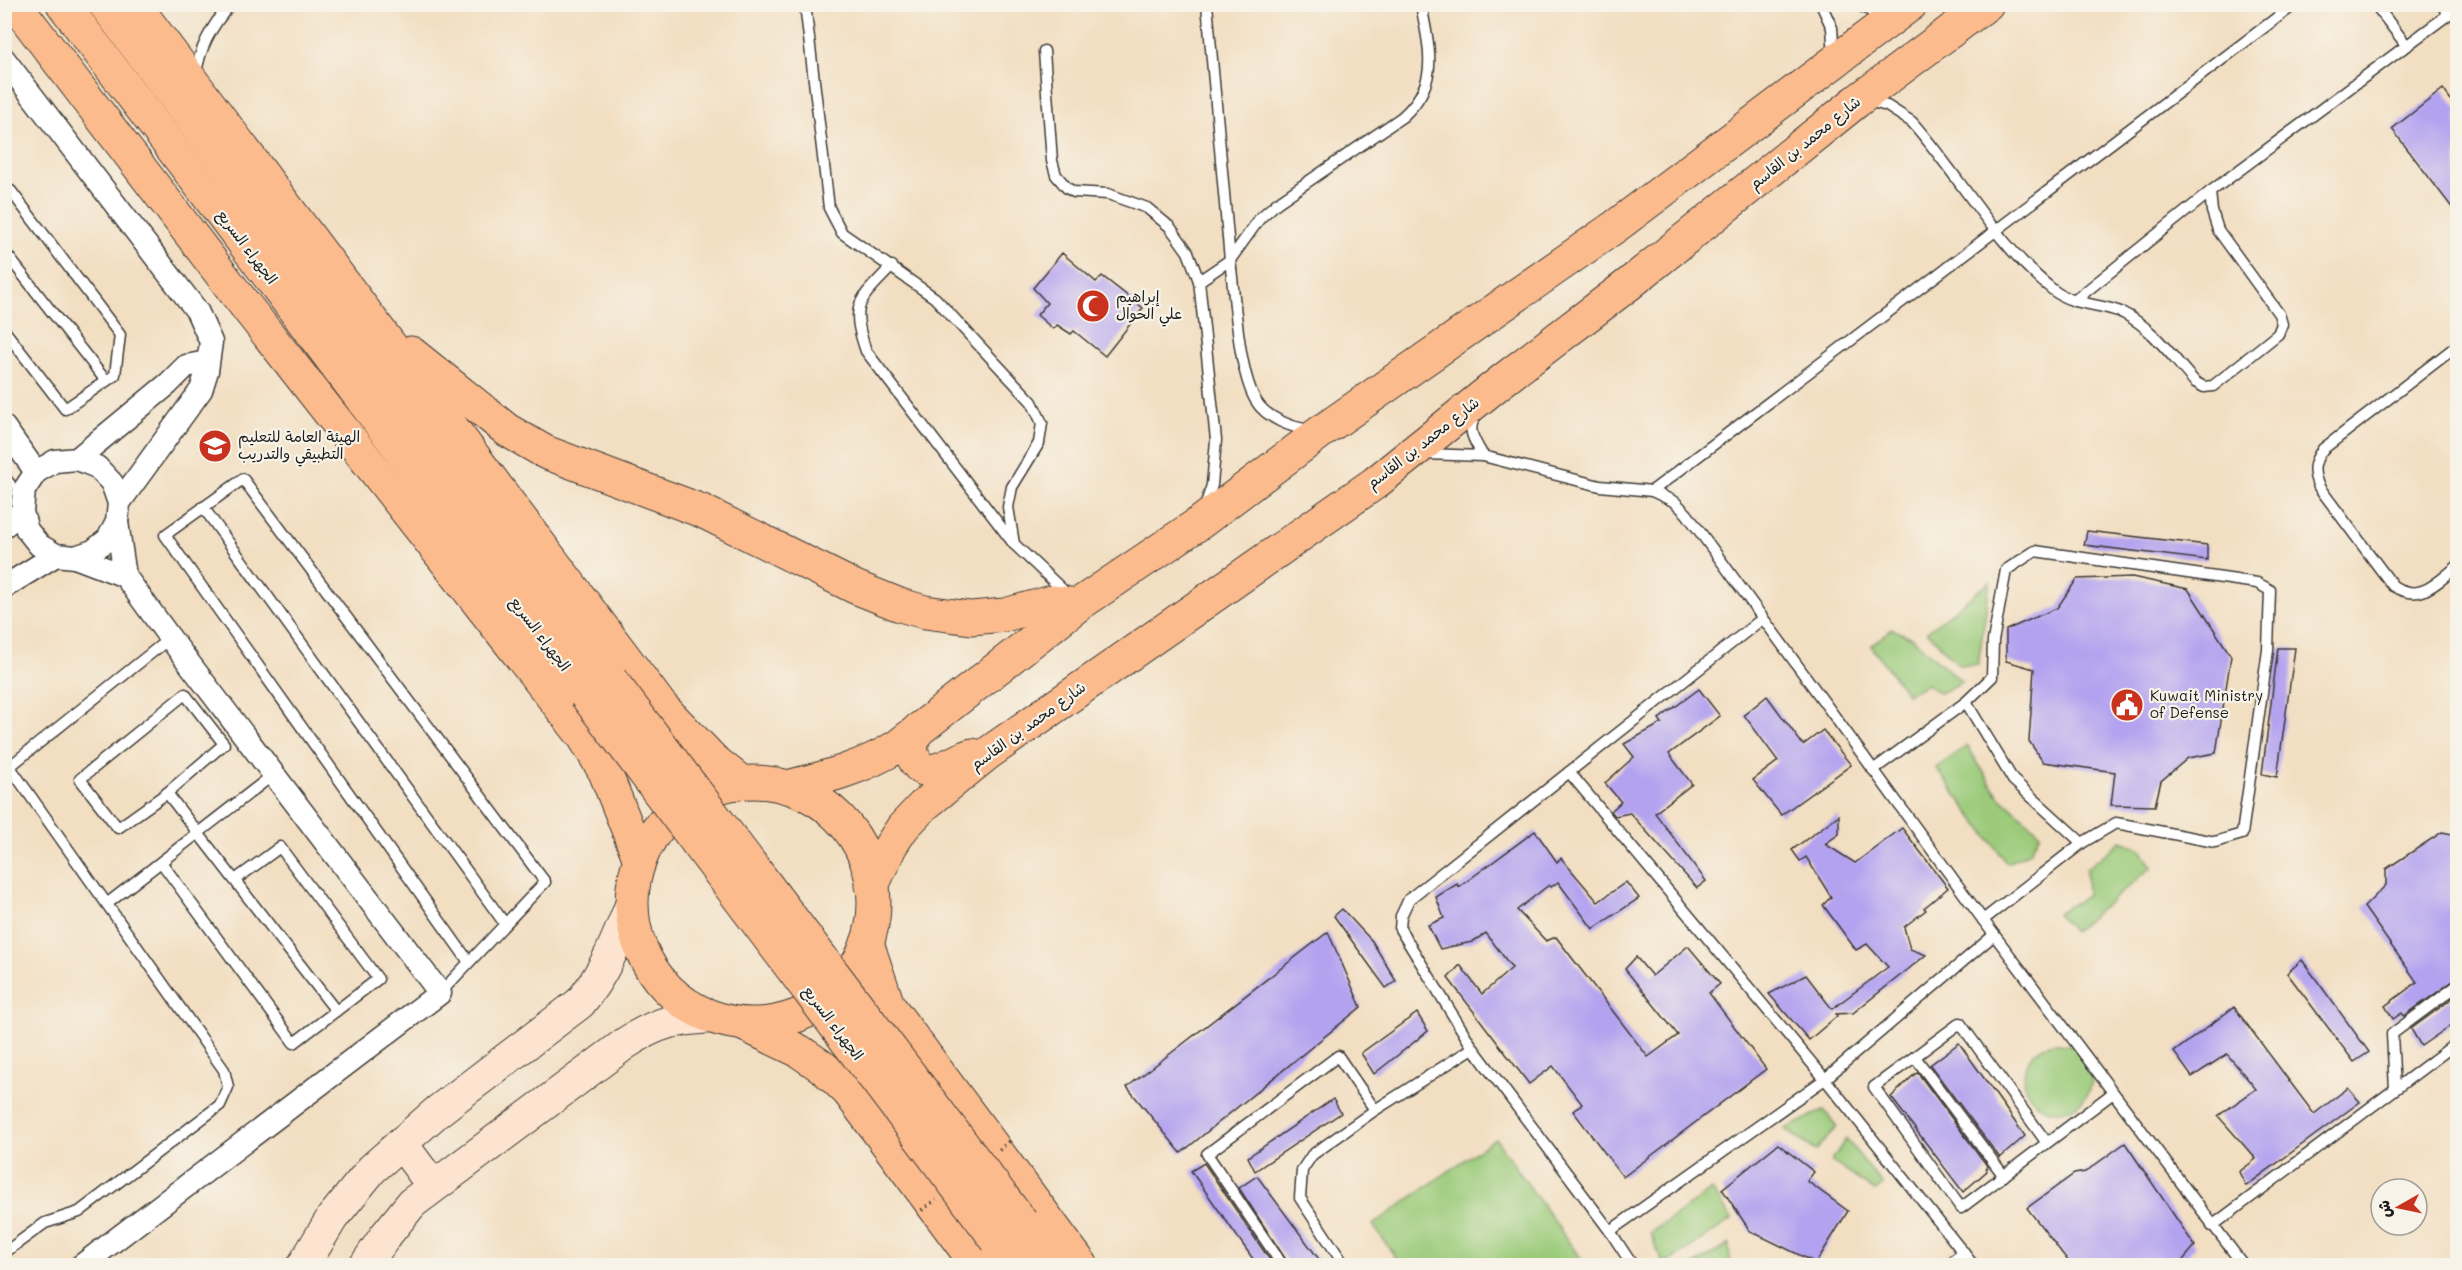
<svg xmlns="http://www.w3.org/2000/svg" width="2462" height="1270" viewBox="0 0 2462 1270" font-family="Mali,'Playpen Sans Arabic',sans-serif">
<style>
.green{fill:#9bcb7a;stroke:#5c744b;stroke-width:1.5}
.building{fill:#b3a2ef}
.lines{fill:none;stroke-linecap:round;stroke-linejoin:round}
.lane-casing{stroke:#3c3935;stroke-width:13}
.street-casing{stroke:#3c3935;stroke-width:25}
.secondary-casing{stroke:#3c3935;stroke-width:34}
.primary-casing{stroke:#3c3935;stroke-width:35}
.highway-casing{stroke:#3c3935;stroke-width:35}
.lane{stroke:#fff;stroke-width:10}
.street{stroke:#fff;stroke-width:22}
.secondary{stroke:#fde4d1;stroke-width:32}
.primary{stroke:#fbbb8d;stroke-width:33}
.highway{stroke:#fbbb8d;stroke-width:33}
.highway-bridge-casing{stroke:#3c3935;stroke-width:35;stroke-linecap:butt}
.path-bridge{stroke:#3c3935;stroke-width:4;stroke-dasharray:1.5 4.5;stroke-linecap:butt}
.highway-bridge{stroke:#fbbb8d;stroke-width:33}
.labels{text-anchor:middle;stroke-width:4.5;stroke-linejoin:round;paint-order:stroke}
.street-label{font-size:15px;fill:#1c1c1c;stroke:#f7f3e8}
.poi-label{font-size:15px;fill:#1c1c1c;stroke:#f7f3e8;text-anchor:start}
</style>
<rect width="100%" height="100%" fill="#f7f3e8"/>
<filter id="ink" filterUnits="userSpaceOnUse"><feTurbulence type="fractalNoise" baseFrequency=".0167" numOctaves="2"/><feDisplacementMap in="SourceGraphic" scale="12" xChannelSelector="R" yChannelSelector="G"/><feConvolveMatrix kernelMatrix="1 2 1 2 8 2 1 2 1" color-interpolation-filters="sRGB"/></filter>
<filter id="wash" filterUnits="userSpaceOnUse"><feTurbulence type="fractalNoise" baseFrequency=".008" numOctaves="4" result="noise"/><feDisplacementMap in="SourceGraphic" scale="24" xChannelSelector="R" yChannelSelector="G"/><feGaussianBlur stdDeviation="1.35" result="paint"/><feColorMatrix in="noise" values="0 0 0 0 0 0 0 0 0 0 0 0 0 0 0 0 0 1.4 0 .05"/><feComposite in="paint" operator="in"/></filter>
<g filter="url(#wash)">
<rect width="100%" height="100%" fill="#f2dec1"/>
<g class="green">
<polygon points="1990,582 1978,665 1959,665 1927,631"/>
<polygon points="1892,629 1912,638 1962,682 1940,693 1927,684 1907,694 1871,646"/>
<polygon points="1967,746 1998,795 2040,833 2030,852 2007,863 1936,768"/>
<polygon points="2121,841 2140,848 2152,867 2073,932 2057,913 2087,896 2086,869"/>
<circle cx="2058" cy="1077" r="34"/>
<polygon points="1824,1110 1837,1127 1816,1151 1785,1129"/>
<polygon points="1495,1138 1585,1265 1401,1265 1373,1225"/>
<polygon points="1846,1139 1883,1185 1875,1191 1831,1161"/>
<polygon points="1712,1190 1732,1219 1664,1265 1650,1233"/>
<polygon points="1729,1244 1730,1262 1725,1265 1694,1265"/>
</g>
<g id="blocks">
<g class="building">
<polygon points="2443,89 2457,108 2457,214 2392,129"/>
<polygon points="1062,253 1096,282 1102,276 1143,308 1105,356 1074,331 1071,334 1057,325 1053,329 1037,315 1047,303 1033,288"/>
<polygon points="2087,531 2207,545 2207,560 2084,545"/>
<polygon points="2132,577 2188,589 2231,656 2216,753 2188,758 2161,781 2155,806 2111,805 2115,772 2043,762 2029,741 2034,669 2006,661 2006,630 2057,608 2077,579"/>
<polygon points="2278,648 2295,648 2277,777 2262,774"/>
<polygon points="1699,689 1720,716 1669,754 1692,784 1655,813 1706,881 1697,888 1630,813 1615,816 1611,811 1621,802 1605,783 1634,757 1624,744 1662,723 1659,719"/>
<polygon points="1767,696 1803,745 1823,730 1851,765 1781,815 1753,780 1778,761 1744,715"/>
<polygon points="1839,815 1839,834 1825,844 1855,863 1902,828 1948,888 1924,908 1926,910 1904,927 1910,949 1926,955 1853,1013 1836,1014 1837,1016 1809,1040 1769,994 1806,975 1832,1009 1888,967 1867,944 1856,950 1823,905 1831,897 1806,857 1800,861 1792,850"/>
<polygon points="1535,831 1557,862 1561,858 1598,902 1626,882 1639,898 1593,929 1558,882 1551,887 1549,885 1517,910 1546,941 1556,937 1648,1057 1678,1035 1625,969 1636,957 1652,976 1688,946 1720,984 1709,993 1766,1069 1623,1177 1573,1111 1582,1104 1553,1066 1529,1084 1448,978 1460,965 1482,994 1512,968 1486,933 1472,942 1440,949 1428,925 1444,918 1436,897 1457,884 1459,887"/>
<polygon points="2442,832 2457,835 2457,978 2404,1016 2402,1013 2393,1019 2385,1006 2417,982 2364,907 2386,885 2386,869"/>
<polygon points="1342,909 1372,941 1396,981 1386,988 1334,916"/>
<polygon points="1328,932 1361,1007 1181,1153 1127,1087"/>
<polygon points="2302,960 2369,1052 2354,1062 2287,973"/>
<polygon points="2457,995 2457,1021 2421,1046 2411,1029"/>
<polygon points="2234,1007 2314,1114 2348,1088 2360,1102 2246,1186 2239,1172 2256,1159 2218,1116 2256,1089 2227,1054 2192,1077 2174,1052"/>
<polygon points="1417,1013 1428,1031 1374,1074 1361,1053"/>
<polygon points="1959,1043 2025,1136 2000,1158 1930,1065"/>
<polygon points="1918,1073 1988,1167 1986,1169 1987,1171 1963,1192 1891,1097 1915,1074"/>
<polygon points="1333,1099 1341,1113 1255,1171 1248,1157"/>
<polygon points="2125,1143 2195,1246 2178,1266 2072,1266 2027,1208 2074,1174 2085,1172"/>
<polygon points="1778,1144 1814,1172 1807,1181 1848,1211 1816,1263 1750,1231 1722,1189"/>
<polygon points="1204,1163 1274,1266 1258,1266 1191,1171"/>
<polygon points="1257,1176 1324,1266 1290,1266 1239,1188"/>
</g>
</g>
</g>
<g filter="url(#ink)">
<use href="#blocks" fill-opacity="0" stroke="#3c3935" stroke-width="1.5"/>
<g class="lines">
<defs>
<g id="lane">
<polyline points="805,4 829,208 842,233 935,298 1032,402 1042,423 1039,443 1012,487 1008,507 1014,544"/>
<path d="M 1207,4 L 1230,260 L 1260,218 L 1277,203 L 1402,117 C 1441,83 1429,49 1421,4"/>
<polyline points="1821,4 1832,28 1834,56"/>
<polyline points="1857,4 1885,18"/>
<polyline points="2375,4 2407,46"/>
<polyline points="1044,51 1052,161 1056,175 1067,188 1074,192 1108,194 1147,208 1170,227 1188,252 1199,281 1216,440 1212,485 1204,510"/>
<path d="M 196,75 C 199,48 212,25 231,4"/>
<path d="M 1869,101 L 1887,106 L 1912,122 C 1960,176 1996,245 2053,290 C 2073,306 2101,303 2123,313 C 2153,328 2173,358 2195,382 L 2204,387 L 2213,386 L 2278,334 L 2282,324 L 2279,314 L 2218,230 L 2212,211 L 2210,192"/>
<polyline points="4,190 11,191 120,335 115,375 65,409 4,330"/>
<polyline points="4,251 106,381"/>
<path d="M 892,266 C 860,300 849,303 866,351 L 1014,544 L 1067,594"/>
<path d="M 1199,281 L 1230,260 C 1235,297 1238,371 1256,401 C 1266,418 1292,428 1311,430"/>
<polyline points="2074,301 2210,192 2449,14 2441,4"/>
<path d="M 2458,345 L 2323,449 C 2313,462 2312,472 2319,487 L 2393,586 C 2421,603 2436,583 2458,566"/>
<path d="M 1476,416 C 1465,429 1476,443 1483,456"/>
<polyline points="1425,454 1483,456 1600,486 1652,491 1675,502 1687,514 1983,920 2244,1266"/>
<polyline points="4,477 10,484 4,488"/>
<polyline points="1652,491 2295,4"/>
<polyline points="203,507 505,924"/>
<polygon points="185,694 224,744 167,793 118,828 80,779"/>
<polyline points="1966,702 2013,780 2082,843"/>
<polyline points="1873,770 1966,702 1992,677 1993,641 2006,570 2035,551 2257,583 2270,590 2268,650 2242,834 2215,842 2116,823 2082,843 1983,920"/>
<polyline points="4,771 170,638"/>
<polyline points="1569,772 1825,1079 1974,1266"/>
<polyline points="167,793 336,1011"/>
<polyline points="161,862 294,1043 378,979 280,847 235,880"/>
<polyline points="108,903 274,774"/>
<polyline points="440,993 545,882 243,479 165,535 469,962"/>
<polyline points="1915,1057 2004,1176"/>
<polyline points="2395,1089 2392,1034 2458,985"/>
<path d="M 2047,1143 L 1960,1023 L 1874,1087 L 1961,1208 C 2012,1170 2062,1131 2113,1093"/>
<polyline points="2212,1226 2458,1042"/>
<polyline points="1610,1231 1825,1079 1994,935"/>
<polyline points="4,1253 45,1223 79,1212 220,1105 228,1087 224,1070 10,767"/>
<polyline points="1283,1266 1207,1154 1338,1056 1375,1110"/>
<polyline points="1345,1266 1300,1198 1302,1170 1312,1155 1375,1110 1473,1048"/>
<polyline points="1633,1266 1610,1231 1473,1048 1400,929 1401,916 1409,899 1762,619"/>
<polyline points="1947,1266 1964,1252"/>
</g>
<g id="street">
<polyline points="4,59 197,311 211,342 207,371 201,390 119,503"/>
<polyline points="4,427 36,472"/>
<polyline points="77,459 97,467 112,483 119,503 117,522 108,539 93,551 75,557 56,555 39,545 27,530 22,512 24,490 36,472 55,461 77,459 168,384 186,366 207,362"/>
<polyline points="4,526 22,512"/>
<polyline points="75,557 125,576"/>
<polyline points="4,587 56,555"/>
<polyline points="81,1266 440,993 170,638 125,576 117,522"/>
</g>
<g id="secondary">
<polyline points="401,1143 433,1186"/>
<path d="M 303,1266 L 332,1218 L 372,1169 L 438,1111 L 580,1003 C 606,971 617,940 632,903"/>
<path d="M 365,1266 L 386,1235 L 412,1203 L 626,1043 C 660,1021 672,1020 712,1017"/>
</g>
<g id="primary">
<polyline points="15,4 234,291 584,737 605,772 640,860"/>
<polyline points="134,4 661,706 713,760 741,782"/>
<polyline points="411,353 507,430 545,452 702,511 855,587 900,605 925,612 971,618 1005,615 1052,602 1078,605"/>
<path d="M 919,729 C 913,737 909,746 913,756 C 925,787 954,759 972,755"/>
<circle cx="753" cy="903" r="121"/>
<path d="M 787,787 C 827,777 863,768 898,746 L 1078,605 L 1201,522 L 1322,431 L 1616,226 L 1911,4"/>
<polyline points="872,886 891,845 903,827 923,806 987,754 1375,483 1503,380 1629,284 1857,101 1987,4"/>
<polyline points="867,943 888,1005 1082,1266"/>
<polyline points="745,1025 799,1051 824,1068 848,1091 978,1266"/>
</g>
<g id="highway">
<polyline points="63,4 585,694"/>
<polyline points="105,4 611,680"/>
<polyline points="1022,1223 1054,1266"/>
<polyline points="997,1240 1016,1266"/>
</g>
</defs>
<use href="#lane" class="lane-casing"/>
<use href="#street" class="street-casing"/>
<use href="#secondary" class="secondary-casing"/>
<use href="#primary" class="primary-casing"/>
<use href="#highway" class="highway-casing"/>
<use href="#lane" class="lane"/>
<use href="#street" class="street"/>
<use href="#secondary" class="secondary"/>
<use href="#primary" class="primary"/>
<use href="#highway" class="highway"/>
<defs>
<g id="highway-bridge">
<polyline points="611,680 1022,1223"/>
<polyline points="585,694 997,1240"/>
</g>
</defs>
<use href="#highway-bridge" class="highway-bridge-casing"/>
<g class="path-bridge">
<polyline points="999,1150 1012,1139"/>
<polyline points="917,1214 936,1199"/>
</g>
<use href="#highway-bridge" class="highway-bridge"/>
</g>
</g>
<defs>
<symbol id="mosque-disc" viewBox="-11 -11 22 22"><circle r="9.5" fill="#c8321e" stroke="#f7f3e8"/><path d="M3.5-4.9A6 6 0 1 0 3.5 4.9A5 5 0 1 1 3.5-4.9Z" fill="#fff"/></symbol>
<symbol id="university-disc" viewBox="-11 -11 22 22"><circle r="9.5" fill="#c8321e" stroke="#f7f3e8"/><path d="M0-5L7-2L0 1L-7-2ZM-4 1L0 2.5L4 1V4Q0 6-4 4Z" fill="#fff"/></symbol>
<symbol id="civic-disc" viewBox="-11 -11 22 22"><circle r="9.5" fill="#c8321e" stroke="#f7f3e8"/><path d="M-.6-6.5H3V-4.5H.6V-3L4-1V1h2V6H-6V1h2V-1L-.6-3ZM-1.2 2.5V6h2.4V2.5Z" fill="#fff"/></symbol>
</defs>
<g fill-rule="evenodd">
<use href="#mosque-disc" x="1074" y="287" width="38" height="38"/>
<use href="#university-disc" x="196" y="427" width="38" height="38"/>
<use href="#civic-disc" x="2108" y="686" width="38" height="38"/>
</g>
<g class="labels">
<g class="street-label">
<text transform="translate(1805 143) rotate(-39)" y="5">شارع محمد بن القاسم</text>
<text transform="translate(247 247) rotate(53)" y="5">الجهراء السريع</text>
<text transform="translate(1423 443) rotate(-38)" y="5">شارع محمد بن القاسم</text>
<text transform="translate(540 634) rotate(53)" y="5">الجهراء السريع</text>
<text transform="translate(1028 726) rotate(-36)" y="5">شارع محمد بن القاسم</text>
<text transform="translate(833 1023) rotate(53)" y="5">الجهراء السريع</text>
</g>
<g class="poi-label">
<text x="1116" y="302">إبراهيم<tspan x="1116" dy="17">علي الحوال</tspan></text>
<text x="238" y="442">الهيئة العامة للتعليم<tspan x="238" dy="17">التطبيقي والتدريب</tspan></text>
<text x="2150" y="701">Kuwait Ministry<tspan x="2150" dy="17">of Defense</tspan></text>
</g>
</g>
<rect width="2462" height="1270" fill="none" stroke="#f7f3e8" stroke-width="24"/>
<g transform="translate(2399 1207) rotate(261)"><circle r="28" fill="#f7f3e8" stroke="#9f9d96" stroke-width="1.5"/>
<path d="M0-4.5L10 22L0 15L-10 22Z" fill="#c8321e"/>
<text y="-9" font-size="16" font-weight="bold" text-anchor="middle" fill="#1c1c1c">ش</text>
</g>
</svg>
